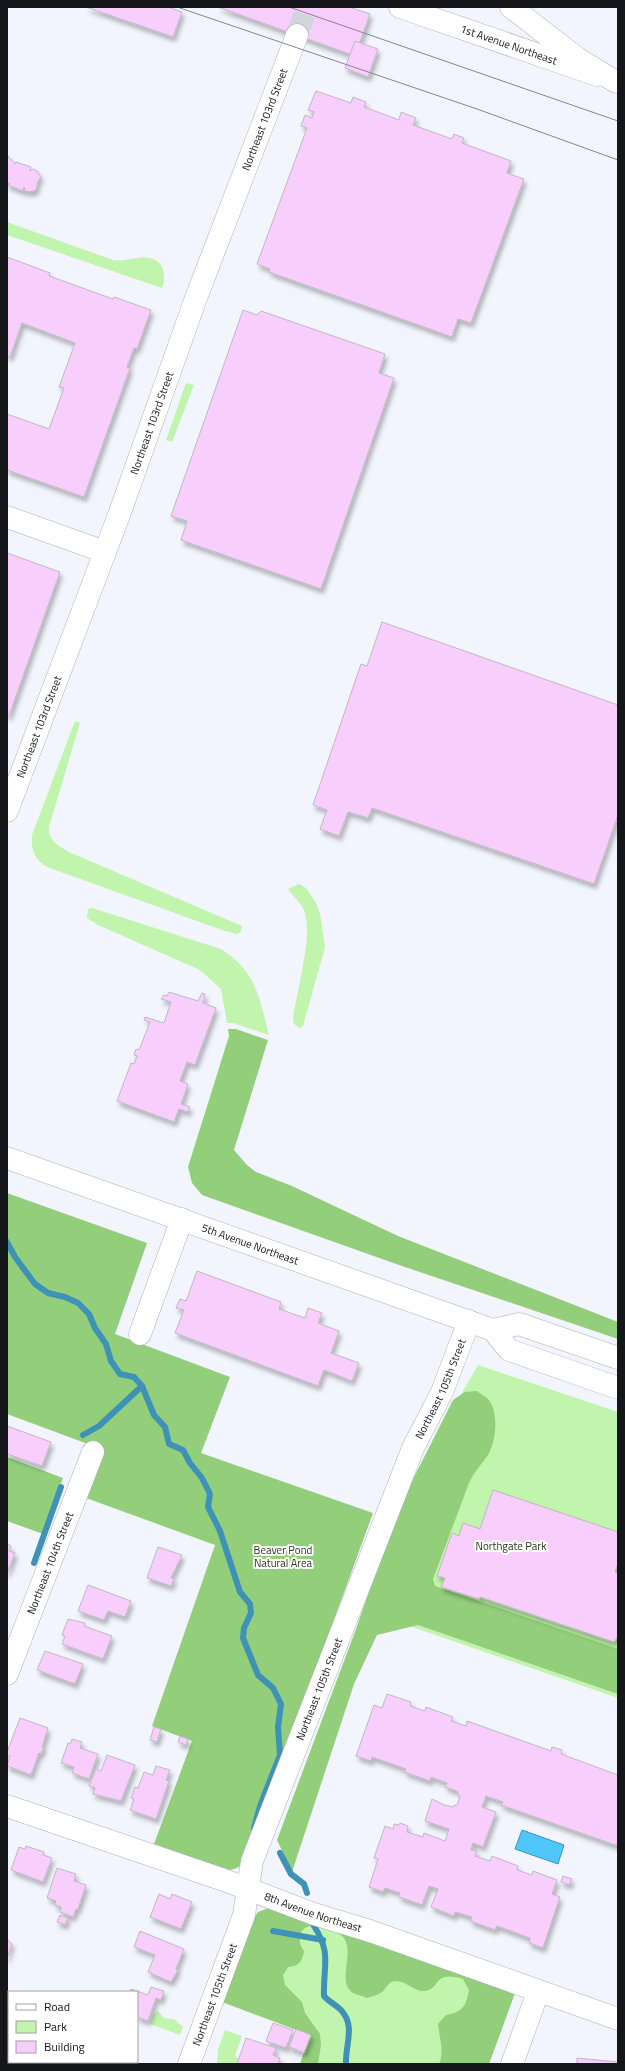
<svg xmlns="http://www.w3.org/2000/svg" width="625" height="2071" viewBox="0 0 625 2071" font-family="'Titillium Web',sans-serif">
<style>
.green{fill:#c1f4ac}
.forest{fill:#93ce7a}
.water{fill:#50c7fc;stroke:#3e92b8}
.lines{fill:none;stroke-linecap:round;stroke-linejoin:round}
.stream{stroke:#3e92b8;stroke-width:6}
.building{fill:#f8cefc;stroke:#c0b8c1;filter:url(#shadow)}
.minor-tunnel{stroke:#d2d4dc;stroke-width:22;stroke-dasharray:22 11;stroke-linecap:butt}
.minor-casing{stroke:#adb0bb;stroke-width:23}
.major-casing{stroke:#adb0bb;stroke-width:23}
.highway-casing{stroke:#adb0bb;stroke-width:23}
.minor{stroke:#fff;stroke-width:22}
.major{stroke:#fff;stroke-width:22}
.highway{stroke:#fff;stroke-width:22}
.tram{stroke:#85878d;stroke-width:1}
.labels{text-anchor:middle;stroke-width:4;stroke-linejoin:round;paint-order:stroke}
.street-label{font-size:11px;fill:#15161a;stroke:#fff}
.park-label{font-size:11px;fill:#1d3412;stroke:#fff}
</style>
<defs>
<filter id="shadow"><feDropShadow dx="2.5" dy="4.5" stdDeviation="2" flood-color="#0004"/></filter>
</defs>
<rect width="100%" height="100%" fill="#f3f5fe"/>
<g class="green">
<path d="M 7,222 L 113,260 C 128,263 152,249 162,267 C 165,274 165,281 162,288 L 7,235 Z"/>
<polygon points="186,383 194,385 172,442 166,440"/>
<path d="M 75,721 L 80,723 L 49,827 C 48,840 58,846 69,852 L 242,926 L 241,932 L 237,934 L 222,930 L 47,867 C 34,859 31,850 32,835 Z"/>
<path d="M 299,884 L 306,888 L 316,903 L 320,914 L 325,947 L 303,1026 L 300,1028 L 294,1024 L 293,1019 C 296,993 315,931 303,908 C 299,901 292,895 288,889 Z"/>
<path d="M 92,908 L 221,949 C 257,972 259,997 269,1035 L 233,1023 L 227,1023 L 221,989 L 200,970 L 98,925 L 87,918 L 88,909 Z"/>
<polygon points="478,1365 618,1412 618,1698 369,1612 452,1410"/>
<polygon points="269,1908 515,1993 489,2064 300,2064 310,2035 222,2002 258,1912"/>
<polygon points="158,2011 164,2018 174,2019 183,2027 180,2035 150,2024 153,2015"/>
<polygon points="225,2030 242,2036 235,2056 239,2058 237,2064 217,2064 218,2050"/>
</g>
<g class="forest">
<polygon points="228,1029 236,1029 268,1040 234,1150 247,1165 256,1172 292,1186 398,1236 618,1322 618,1339 399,1265 202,1195 192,1183 188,1167 229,1036"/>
<path d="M 7,1193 L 147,1243 L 115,1334 L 230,1377 L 201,1453 L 373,1513 L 247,1858 C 241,1866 237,1870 227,1870 L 154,1844 L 192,1741 L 152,1726 L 215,1545 L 86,1498 L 104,1450 L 7,1414 Z"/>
<path d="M 477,1391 C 480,1394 487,1397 489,1400 C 499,1414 496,1441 488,1455 C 481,1465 474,1472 469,1483 L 433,1579 L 435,1586 L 618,1649 L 618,1694 L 418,1625 L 377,1635 L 354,1684 L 292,1872 L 277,1840 L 356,1629 L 397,1511 L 453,1400 L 465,1392 Z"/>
<polygon points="7,1457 63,1478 43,1534 7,1521"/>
<path d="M 269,1908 L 515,1993 L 489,2064 L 439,2064 C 445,2050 439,2038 438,2024 L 446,2015 C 463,2012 466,2006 469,1990 L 463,1979 C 432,1970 442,1988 425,1991 C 414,1992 407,1981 396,1981 C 388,1981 387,1988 382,1992 C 378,1995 372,1996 367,1998 C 363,1996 357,1995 353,1993 C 336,1981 355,1955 344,1938 C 338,1930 301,1916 300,1937 C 299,1943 301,1947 304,1951 C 302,1962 299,1966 288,1967 L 283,1975 L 285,1985 L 302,2002 L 305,2013 L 320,2034 L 321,2045 L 318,2064 L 300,2064 L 310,2035 L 222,2002 L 253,1919 L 258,1912 Z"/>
</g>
<polygon class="water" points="522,1830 564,1845 558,1864 515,1849"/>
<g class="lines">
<g class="stream">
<polyline points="7,1242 15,1257 35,1284 48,1293 65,1297 78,1303 89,1314 95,1328 106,1344 111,1361 120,1374 134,1377 142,1386 154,1415 165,1427 169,1444 183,1450 190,1463 202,1478 210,1494 208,1507 220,1531 240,1592 250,1604 251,1613 244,1628 243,1638 258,1675 273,1688 281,1704 278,1727 280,1755 260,1806 254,1828"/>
<polyline points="83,1435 99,1426 142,1386"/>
<polyline points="34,1563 61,1487"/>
<polyline points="280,1853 291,1874 304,1884 307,1893"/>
<path d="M 314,1926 C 332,1954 323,1965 324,1996 C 329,2002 335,2004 341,2010 C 356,2026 345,2045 346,2064"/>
<polyline points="273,1931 323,1940"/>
</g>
</g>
<g class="building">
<polygon points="86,7 168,7 182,12 173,37"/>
<polygon points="218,7 349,7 370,14 355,56"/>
<polygon points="355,41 378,49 368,77 345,68"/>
<polygon points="316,91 351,103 353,97 366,102 364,107 399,120 401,112 416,118 413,125 452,139 454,134 464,138 462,143 511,161 507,173 524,179 471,323 458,319 452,337 269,272 270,269 257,264 307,128 301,126 305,115 312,118 314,112 308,110"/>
<polygon points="7,155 15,164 16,162 31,167 30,171 33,169 37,171 41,177 38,181 36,190 30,192 25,191 24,187 23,191 8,185 9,183 7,185"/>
<polygon points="7,257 50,273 49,276 113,299 114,297 151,310 137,349 134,348 127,367 130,368 84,497 7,470 7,414 49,429 64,388 59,387 75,343 22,323 10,357 7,356"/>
<polygon points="243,310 257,315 261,311 385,354 379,373 394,378 321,589 181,540 187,521 171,516"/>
<polygon points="7,553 60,572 9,716 7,716"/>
<polygon points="382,622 618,705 618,815 594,884 372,808 368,818 348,812 339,836 320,829 327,810 313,805 361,664 367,666"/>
<polygon points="169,992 198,1001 202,993 205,994 203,1003 216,1008 195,1065 187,1062 180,1081 188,1084 181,1104 190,1107 188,1112 179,1109 174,1122 117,1101 131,1063 134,1064 137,1056 134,1055 136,1049 139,1050 150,1022 144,1020 145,1017 164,1023 171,1002 161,999 164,995 167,996"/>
<polygon points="197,1271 281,1302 279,1309 305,1318 308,1308 322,1313 318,1323 339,1331 331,1353 359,1363 352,1381 324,1370 318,1386 175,1333 184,1310 176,1308 180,1299 186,1301"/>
<polygon points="7,1426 51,1442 42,1466 7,1454"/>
<polygon points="493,1490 618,1532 618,1564 615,1572 618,1573 618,1636 614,1642 480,1597 479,1599 441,1587 445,1578 437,1576 452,1533 459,1536 463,1523 480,1529"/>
<polygon points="7,1544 11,1546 9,1551 15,1553 7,1574"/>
<polygon points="158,1547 182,1555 171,1578 174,1579 171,1586 147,1578"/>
<polygon points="88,1585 131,1601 125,1617 108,1611 104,1620 78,1611"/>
<polygon points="68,1619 85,1623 84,1626 112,1636 103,1659 62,1644 65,1636 62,1635"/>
<polygon points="45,1651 83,1664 75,1684 37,1670"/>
<polygon points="387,1694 411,1702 410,1706 425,1711 426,1707 453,1717 451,1721 466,1726 467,1721 551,1751 552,1747 562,1750 561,1754 618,1775 618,1846 501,1805 503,1802 486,1796 482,1807 496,1812 483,1847 473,1843 471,1850 477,1851 475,1856 490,1861 492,1856 518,1866 517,1870 532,1875 533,1871 557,1880 552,1894 560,1897 543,1948 529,1943 530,1938 497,1926 495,1930 470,1921 472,1917 455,1912 454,1916 431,1907 438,1889 429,1886 422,1905 399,1897 400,1893 385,1888 383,1892 369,1887 378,1859 374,1858 385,1826 393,1829 394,1824 399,1825 400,1823 408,1826 407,1832 423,1837 424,1833 445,1841 449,1829 425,1821 432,1799 444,1805 454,1807 454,1805 457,1805 460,1797 457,1791 445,1787 447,1783 431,1777 430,1781 404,1772 406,1769 372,1757 371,1761 356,1756 374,1705 382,1708"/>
<polygon points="20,1718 48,1728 42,1747 44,1747 41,1754 39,1753 31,1775 7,1766 10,1756 7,1755 7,1752"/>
<polygon points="154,1727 161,1729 157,1742 150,1740"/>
<polygon points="180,1736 188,1739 186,1745 178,1742"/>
<polygon points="72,1739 82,1742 80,1748 98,1754 89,1779 72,1773 74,1767 61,1763 68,1743 70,1744"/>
<polygon points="107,1755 135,1765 121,1801 93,1794 95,1788 89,1786 96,1769 101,1771"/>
<polygon points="156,1766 170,1770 166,1780 169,1781 156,1819 130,1810 134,1799 131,1798 135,1787 138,1788 144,1772 153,1775"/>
<polygon points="26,1846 44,1852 43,1855 52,1858 43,1882 11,1870 19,1847 25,1849"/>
<polygon points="57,1868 76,1874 74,1881 86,1885 78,1909 76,1909 73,1917 60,1912 61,1907 55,1905 56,1901 47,1898"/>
<polygon points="563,1876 572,1879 569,1885 561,1882"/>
<polygon points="159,1894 170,1899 172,1894 192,1902 181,1929 150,1917"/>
<polygon points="60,1915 68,1918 65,1925 57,1922"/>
<polygon points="140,1931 184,1949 176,1969 178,1970 171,1982 148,1972 155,1955 134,1947"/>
<polygon points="7,1939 12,1944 7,1959"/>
<polygon points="151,1987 164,1991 161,2000 156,1998 148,2021 137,2017 137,1992 130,1992 131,1989 148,1995"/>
<polygon points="273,2023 293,2030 286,2048 266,2041"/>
<polygon points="296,2029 311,2035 304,2053 289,2047"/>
<polygon points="246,2038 276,2048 273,2055 280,2058 278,2064 237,2064"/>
<polygon points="577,2058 618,2062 618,2064 577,2064"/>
<polygon points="93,2062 105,2062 111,2064 92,2064"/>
</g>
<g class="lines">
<polyline class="minor-tunnel" points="297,35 307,7"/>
<defs>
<g id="minor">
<polyline points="7,517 105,552"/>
<path id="s1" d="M 7,811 L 119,515 L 196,298 L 297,35"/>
<polyline points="140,1334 182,1219"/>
<path id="s2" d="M 7,1674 L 93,1452"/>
<path id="s3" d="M 7,1806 L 224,1880 L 314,1914 L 370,1931 L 618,2019"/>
<path id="s4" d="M 189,2064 L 244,1915 L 252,1861 L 413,1448 L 442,1392 L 469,1321"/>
<polyline points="512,2064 538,1992"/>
</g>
<g id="major">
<path id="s5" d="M 400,7 L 597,75"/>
<path id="s6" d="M 7,1158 L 493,1330 L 509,1350 L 618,1388"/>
<polyline points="493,1330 519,1324 618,1358"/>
</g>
<polyline id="highway" points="511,7 577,58 616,82"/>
</defs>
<use href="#minor" class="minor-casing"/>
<use href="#major" class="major-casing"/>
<use href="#highway" class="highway-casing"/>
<use href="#minor" class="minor"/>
<use href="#major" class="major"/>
<use href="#highway" class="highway"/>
<g class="tram">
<polyline points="177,7 477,109 618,160"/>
<polyline points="289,7 618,121"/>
</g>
</g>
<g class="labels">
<g class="street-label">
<text dy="4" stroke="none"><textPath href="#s5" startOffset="115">1st Avenue Northeast</textPath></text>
<text dy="4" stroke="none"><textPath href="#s1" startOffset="738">Northeast 103rd Street</textPath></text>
<text dy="4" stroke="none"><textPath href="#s1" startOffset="414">Northeast 103rd Street</textPath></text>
<text dy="4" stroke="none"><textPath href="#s1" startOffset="90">Northeast 103rd Street</textPath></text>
<text dy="4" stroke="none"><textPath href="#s6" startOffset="258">5th Avenue Northeast</textPath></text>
<text dy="4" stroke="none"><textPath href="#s4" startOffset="722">Northeast 105th Street</textPath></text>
<text dy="4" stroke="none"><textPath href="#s2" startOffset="119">Northeast 104th Street</textPath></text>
<text dy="4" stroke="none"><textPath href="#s4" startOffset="398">Northeast 105th Street</textPath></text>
<text dy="4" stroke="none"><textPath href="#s3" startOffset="324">8th Avenue Northeast</textPath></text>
<text dy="4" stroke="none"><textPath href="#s4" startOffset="74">Northeast 105th Street</textPath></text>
</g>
<g class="park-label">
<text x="511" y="1550">Northgate Park</text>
<text x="283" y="1554">Beaver Pond<tspan x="283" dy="13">Natural Area</tspan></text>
</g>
</g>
<rect width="625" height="2071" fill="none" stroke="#15161a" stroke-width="16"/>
<rect x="8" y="1991" width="130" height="72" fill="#ffffff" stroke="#a1a2a3"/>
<rect x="16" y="2004" width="20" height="6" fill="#ffffff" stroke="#a1a2a3"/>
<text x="44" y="2011" font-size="12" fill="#15161a">Road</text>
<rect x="16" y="2021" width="20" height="12" fill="#c1f4ac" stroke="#a1a2a3"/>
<text x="44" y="2031" font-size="12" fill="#15161a">Park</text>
<rect x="16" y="2041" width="20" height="12" fill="#f8cefc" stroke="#a1a2a3"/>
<text x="44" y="2051" font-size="12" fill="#15161a">Building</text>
</svg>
